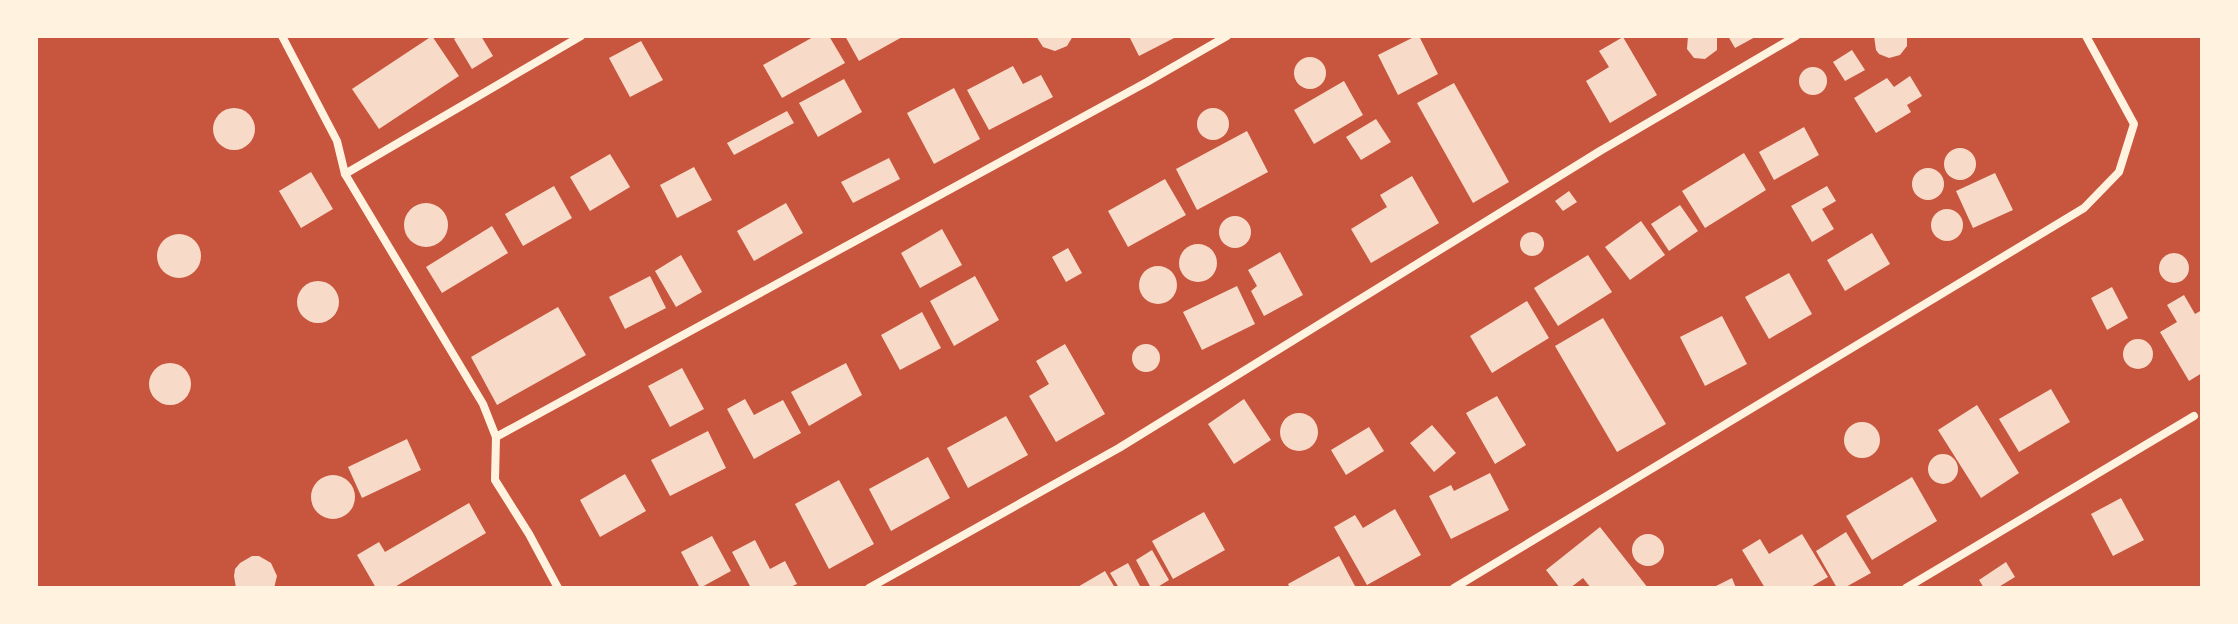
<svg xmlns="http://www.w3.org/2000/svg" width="2238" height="624" viewBox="0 0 2238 624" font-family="'Crimson Pro',serif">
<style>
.building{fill:#f7dbc8}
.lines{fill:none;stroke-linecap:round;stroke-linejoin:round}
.minor{stroke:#fff3e0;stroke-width:8}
</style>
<rect width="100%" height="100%" fill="#c8553d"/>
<g class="building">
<polygon points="432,36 459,76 379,129 352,89"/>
<polygon points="459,36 481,36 493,56 472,69 454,39"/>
<polygon points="815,36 829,36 845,63 782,98 763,65"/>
<polygon points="845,36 904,36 859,61"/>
<polygon points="1036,36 1073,36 1067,46 1055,51 1043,47"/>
<polygon points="1129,36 1178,36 1139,56"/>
<polygon points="1416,36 1419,36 1438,74 1398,95 1378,55"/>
<polygon points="1688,36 1717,36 1717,50 1705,59 1694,58 1687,49"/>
<polygon points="1728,36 1757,36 1735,48"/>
<polygon points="1874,36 1907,36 1907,46 1900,55 1889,58 1879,54 1876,50"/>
<polygon points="1623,37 1657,95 1610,123 1586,81 1609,67 1599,51"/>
<polygon points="641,41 663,80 630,97 609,58"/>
<polygon points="1852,50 1865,70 1845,81 1833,62"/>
<circle cx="1310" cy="73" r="16"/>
<polygon points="1013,66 1023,84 1041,75 1053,97 989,130 967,90"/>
<circle cx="1813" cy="81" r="14"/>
<polygon points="1910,76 1922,96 1907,105 1911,112 1876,133 1854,98 1887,78 1894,87"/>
<polygon points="844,79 862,112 818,137 799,103"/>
<polygon points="1344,81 1363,115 1314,144 1294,110"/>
<polygon points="1454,83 1509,182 1473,203 1417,103"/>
<polygon points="954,88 980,139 934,164 907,113"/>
<circle cx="234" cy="129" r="21"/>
<circle cx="1213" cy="124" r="16"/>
<polygon points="787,111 794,123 734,155 727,143"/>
<polygon points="1376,119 1391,142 1361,160 1346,137"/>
<polygon points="1804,127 1819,155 1774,180 1759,152"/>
<polygon points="1247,131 1268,172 1197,210 1176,169"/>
<circle cx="1960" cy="164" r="16"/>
<polygon points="1744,153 1766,190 1705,228 1682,191"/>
<polygon points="610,154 630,187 590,211 570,177"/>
<polygon points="889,158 900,179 853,203 841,182"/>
<polygon points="694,167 712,200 677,218 660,185"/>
<circle cx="1928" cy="184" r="16"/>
<polygon points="311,172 333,209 301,228 279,191"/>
<polygon points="1995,173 2013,210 1973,228 1956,191"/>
<polygon points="1412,176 1439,223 1371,263 1351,229 1387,207 1380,195"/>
<polygon points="1165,179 1186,215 1128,247 1108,211"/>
<polygon points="554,186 572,218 523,246 505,214"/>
<polygon points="1827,186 1836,201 1822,209 1834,229 1812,242 1791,206"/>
<polygon points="1569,191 1577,202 1563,211 1555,201"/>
<circle cx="426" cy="225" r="22"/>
<polygon points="786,203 803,233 754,261 737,231"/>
<polygon points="1680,205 1698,231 1669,251 1651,224"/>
<circle cx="1947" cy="225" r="16"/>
<circle cx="1235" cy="232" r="16"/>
<polygon points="1641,221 1665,255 1630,280 1605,247"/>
<polygon points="492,226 508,253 442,293 426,267"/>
<polygon points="942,229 962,265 920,288 901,253"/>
<circle cx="1532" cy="244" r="12"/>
<polygon points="1872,233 1890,264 1845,291 1827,260"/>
<circle cx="179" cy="256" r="22"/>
<circle cx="1198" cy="263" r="19"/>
<polygon points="1068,248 1082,273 1066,282 1052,257"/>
<polygon points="1280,252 1303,295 1264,316 1251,291 1257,286 1248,270"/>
<circle cx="2174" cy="268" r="15"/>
<polygon points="681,255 702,292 676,307 655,271"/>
<polygon points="1588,255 1612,292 1558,326 1534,288"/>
<circle cx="1158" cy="285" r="19"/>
<polygon points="1789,273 1812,314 1769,339 1745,297"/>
<polygon points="650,276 666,308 625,329 609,297"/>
<polygon points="975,276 999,320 954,346 930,301"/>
<circle cx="318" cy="302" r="21"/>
<polygon points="1237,286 1255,324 1202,350 1183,312"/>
<polygon points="2112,287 2128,318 2107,330 2091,298"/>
<polygon points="2184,295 2195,314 2202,310 2202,373 2189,381 2160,332 2177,322 2167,305"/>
<polygon points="1527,301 1549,338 1492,373 1470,336"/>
<polygon points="558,307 586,355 497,405 471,357"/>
<polygon points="922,312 941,348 900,370 881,335"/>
<polygon points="1722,316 1747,364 1705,386 1680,337"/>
<polygon points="1603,318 1666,424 1617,452 1555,346"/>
<circle cx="2138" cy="354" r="15"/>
<polygon points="1065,344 1105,414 1056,442 1029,396 1049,384 1036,361"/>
<circle cx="1146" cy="358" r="14"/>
<circle cx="170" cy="384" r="21"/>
<polygon points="846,363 862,395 809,426 791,392"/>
<polygon points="682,368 704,409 670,427 648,386"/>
<polygon points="2051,389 2070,422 2019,452 1999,419"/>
<polygon points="1497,396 1526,445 1495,464 1466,413"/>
<polygon points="745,399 754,415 783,400 801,433 754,459 727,409"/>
<polygon points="1244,399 1271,440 1234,464 1208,424"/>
<polygon points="1977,405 2019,473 1981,498 1938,430"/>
<circle cx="1299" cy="432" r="19"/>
<polygon points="1006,416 1028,455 968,488 947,448"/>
<circle cx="1862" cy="440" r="18"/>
<polygon points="1432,425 1456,453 1434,472 1410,443"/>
<polygon points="1369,427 1384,451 1346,475 1331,450"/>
<polygon points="708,431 726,468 670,496 651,460"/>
<polygon points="407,439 421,470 362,498 348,467"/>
<circle cx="1943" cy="469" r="15"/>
<polygon points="928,457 950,498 891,531 869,489"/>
<polygon points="1490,473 1509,510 1451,539 1429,496 1451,485 1454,491"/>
<polygon points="625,474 646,511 600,537 580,500"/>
<circle cx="333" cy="497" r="22"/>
<polygon points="1912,477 1937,521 1872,560 1846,516"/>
<polygon points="839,480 874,544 829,569 795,504"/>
<polygon points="2121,498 2144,540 2113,556 2091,514"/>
<polygon points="469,503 486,533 393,588 376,588 357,555 379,542 385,552"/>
<polygon points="1395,509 1421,555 1367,585 1334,527 1355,515 1363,528"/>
<polygon points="1204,512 1225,550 1173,579 1152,541"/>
<polygon points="1600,527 1648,588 1591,588 1583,578 1570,588 1560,588 1546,570"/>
<polygon points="1846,532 1871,573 1844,588 1837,588 1816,551"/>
<circle cx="1648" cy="550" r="16"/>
<polygon points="1802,534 1828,577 1809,588 1765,588 1742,550 1760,539 1769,554"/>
<polygon points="712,536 731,571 700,588 681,552"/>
<polygon points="755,540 770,569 785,561 797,584 788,588 751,588 732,552"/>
<polygon points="1152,550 1169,580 1156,588 1151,588 1136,560"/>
<polygon points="252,556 259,556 271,563 277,576 274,588 236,588 234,576 235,569 240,563"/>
<polygon points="1339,556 1356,588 1290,588 1288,584"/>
<polygon points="2006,562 2015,577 1997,588 1984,588 1979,580"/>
<polygon points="1128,563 1141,588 1119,588 1110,573"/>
<polygon points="1105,571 1115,588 1076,588"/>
<polygon points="1732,578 1736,588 1712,588"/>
</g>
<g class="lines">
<g class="minor">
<polyline points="282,36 337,141 345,174 483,404 496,437 495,480 529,534 558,588"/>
<polyline points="345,174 581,36"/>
<polyline points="496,437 1147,82 1227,36"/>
<polyline points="869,588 1119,448 1600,151 1796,36"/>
<polyline points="1454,588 2084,208 2119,172 2134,124 2086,36"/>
<polyline points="1906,588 2194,416"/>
</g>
</g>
<rect width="2238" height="624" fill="none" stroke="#fff3e0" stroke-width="76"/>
</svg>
